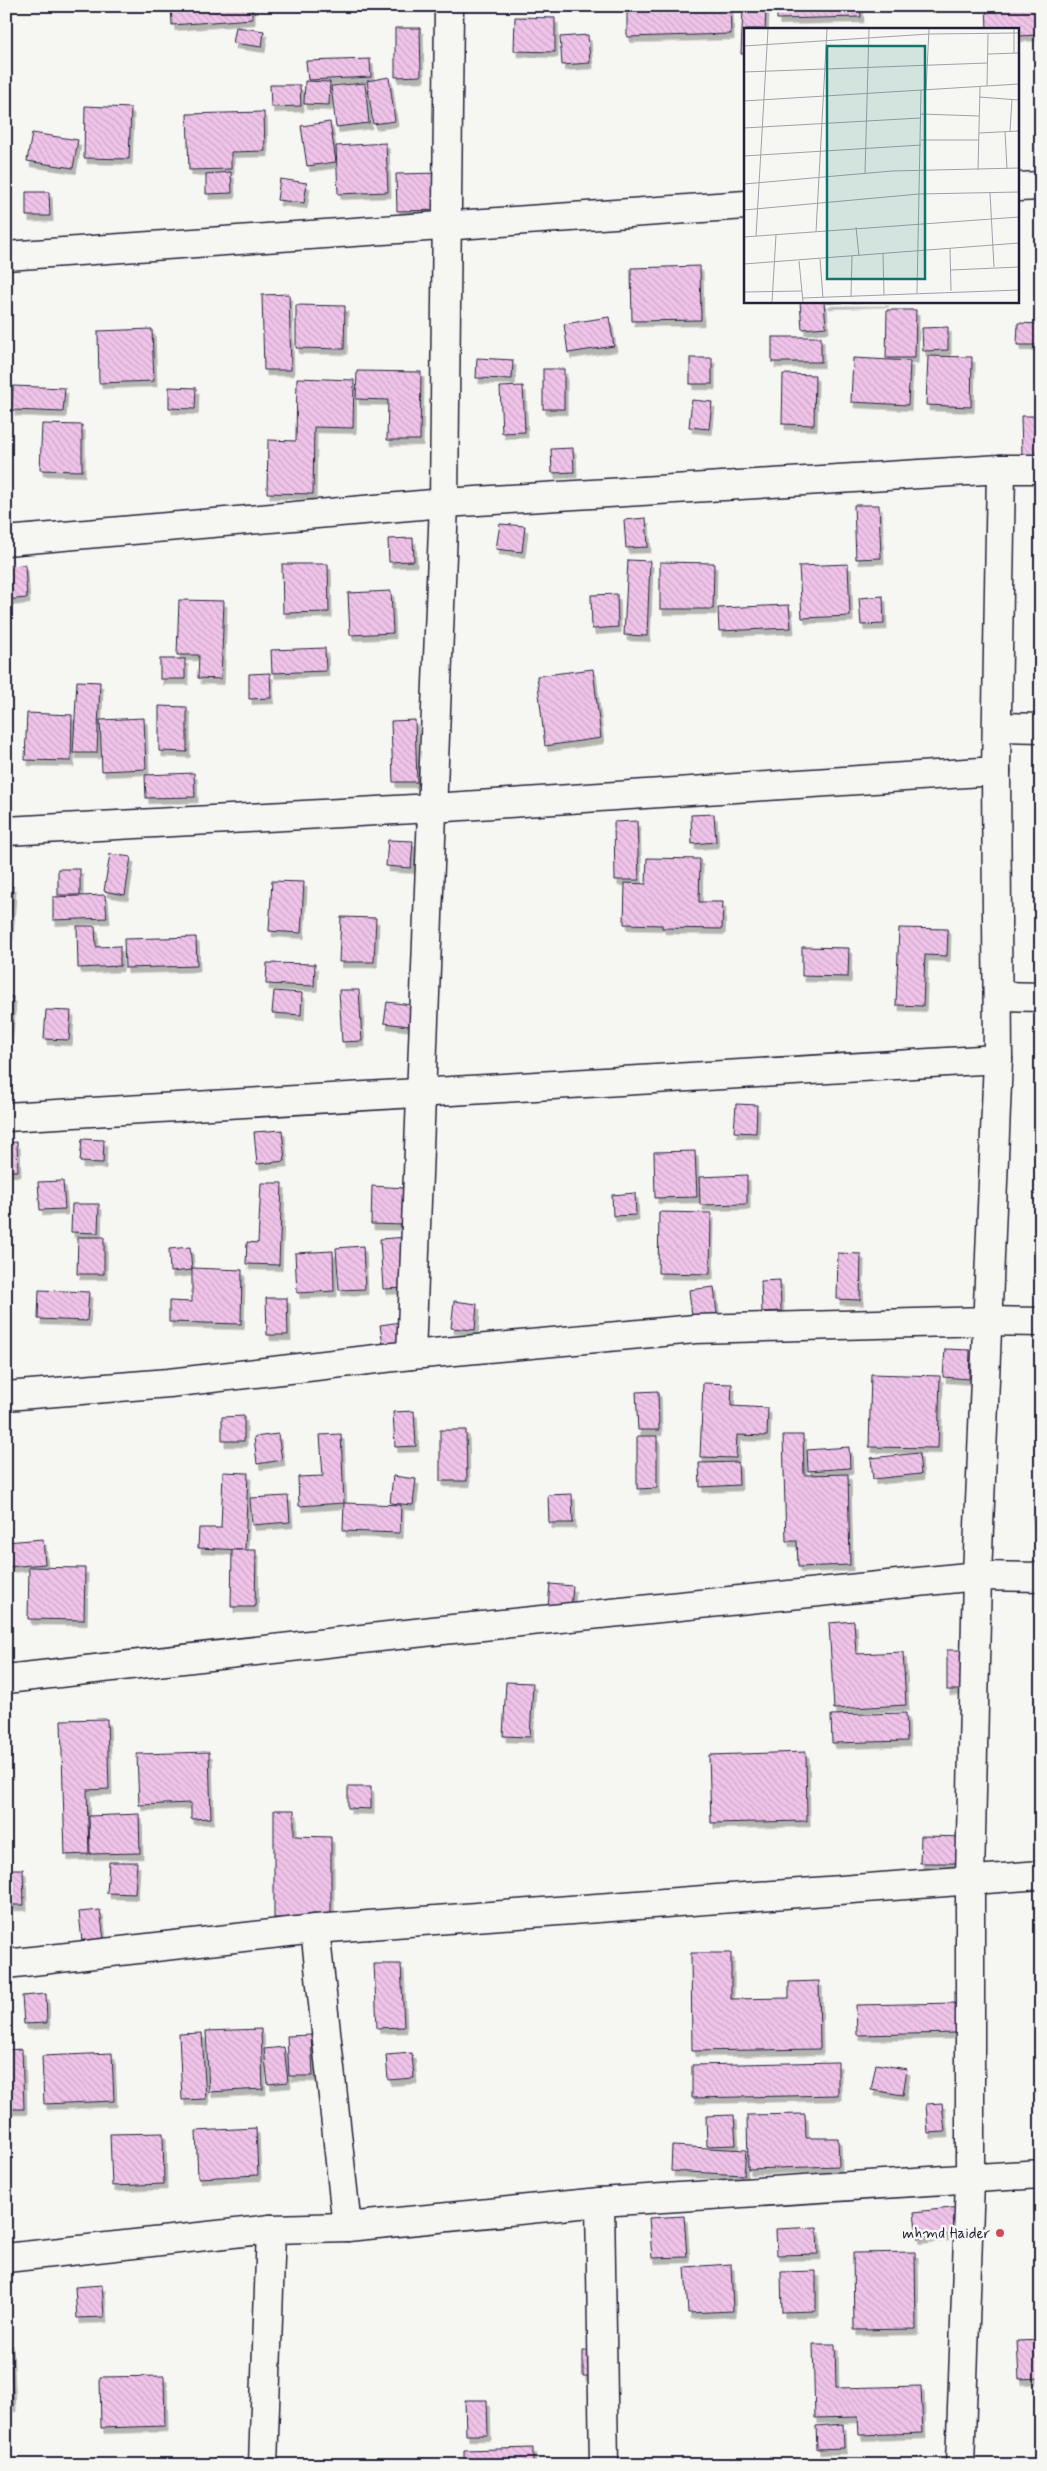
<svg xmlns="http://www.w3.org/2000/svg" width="1047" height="2471" viewBox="0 0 1047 2471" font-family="Mynerve,sans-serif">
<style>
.building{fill:url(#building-back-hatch);stroke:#22223b;filter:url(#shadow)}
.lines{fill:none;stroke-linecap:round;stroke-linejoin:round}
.minor-casing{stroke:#22223b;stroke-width:31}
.minor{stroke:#f6f6f2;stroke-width:28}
.poi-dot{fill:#d1495b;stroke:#f6f6f2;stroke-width:2}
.labels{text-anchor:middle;stroke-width:5;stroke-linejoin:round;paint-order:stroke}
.poi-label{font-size:15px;fill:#22223b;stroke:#f6f6f2;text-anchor:end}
.inset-road{fill:none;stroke:#a1a1a9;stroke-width:1}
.view{fill:#0f766e;fill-opacity:0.15;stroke:#0f766e;stroke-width:2.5}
.inset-edge{fill:none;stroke:#22223b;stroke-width:2.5}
</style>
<defs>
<pattern id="building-back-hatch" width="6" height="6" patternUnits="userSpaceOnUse" patternTransform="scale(1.25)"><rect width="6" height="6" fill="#f0c4e9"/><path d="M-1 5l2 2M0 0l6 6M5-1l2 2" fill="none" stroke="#cea8c9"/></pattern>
<filter id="shadow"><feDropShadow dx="3" dy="5.5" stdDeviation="0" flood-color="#0004"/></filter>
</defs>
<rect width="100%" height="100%" fill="#f6f6f2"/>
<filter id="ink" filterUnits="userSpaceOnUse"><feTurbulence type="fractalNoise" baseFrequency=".02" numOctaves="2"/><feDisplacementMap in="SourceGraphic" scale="10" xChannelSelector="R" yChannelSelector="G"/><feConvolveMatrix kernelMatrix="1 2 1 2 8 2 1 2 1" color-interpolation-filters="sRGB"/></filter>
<g filter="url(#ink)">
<g class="building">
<polygon points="171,6 252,6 252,19 172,25"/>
<polygon points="627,6 730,6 731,34 627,37"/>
<polygon points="777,6 860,6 861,17 777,19"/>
<polygon points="986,6 1041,6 1041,35 1018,36 1018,29 987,29"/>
<polygon points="743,8 766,9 765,29 746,29 746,54 741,54"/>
<polygon points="515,17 555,18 555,52 514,51"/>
<polygon points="236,27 264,31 262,47 233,43"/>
<polygon points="395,28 420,28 421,76 395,77"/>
<polygon points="588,35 590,63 562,65 560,37"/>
<polygon points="370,59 371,77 308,80 306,61"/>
<polygon points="389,77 395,121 373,124 367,81"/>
<polygon points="305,81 330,82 329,105 304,104"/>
<polygon points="365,83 369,123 336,127 331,86"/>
<polygon points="270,85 300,85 301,106 271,107"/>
<polygon points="85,106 131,108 129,159 84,158"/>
<polygon points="264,112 265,151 231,152 231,169 189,170 187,114"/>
<polygon points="330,122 336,162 307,166 301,126"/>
<polygon points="1037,125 1041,125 1041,154 1036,154"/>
<polygon points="32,133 78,140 73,168 27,161"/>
<polygon points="386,143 388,192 338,194 336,146"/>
<polygon points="231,172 232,193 206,194 206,174"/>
<polygon points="441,173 442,210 397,211 396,174"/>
<polygon points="280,179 307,183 304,203 277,200"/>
<polygon points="26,192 49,192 50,216 26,216"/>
<polygon points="700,266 701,320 632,321 631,268"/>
<polygon points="289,294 291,370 264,370 262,295"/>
<polygon points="800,301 824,301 826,327 802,329"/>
<polygon points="826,301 886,301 826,303"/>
<polygon points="296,305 345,306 344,349 296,348"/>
<polygon points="887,310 916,310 915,358 886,358"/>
<polygon points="609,317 614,346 568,353 564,324"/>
<polygon points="1018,323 1041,324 1041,345 1017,345"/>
<polygon points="948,327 948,350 923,351 922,328"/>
<polygon points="152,329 154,381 99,383 98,331"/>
<rect x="772" y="337" width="49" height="25"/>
<polygon points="928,356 972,357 971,407 926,405"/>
<polygon points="477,358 513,360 512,379 476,378"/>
<rect x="690" y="358" width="22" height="26"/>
<polygon points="853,358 910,361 908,405 851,402"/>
<rect x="543" y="369" width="21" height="40"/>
<polygon points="357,371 421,372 420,440 387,440 388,400 356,399"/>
<polygon points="783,374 815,375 814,425 782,424"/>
<polygon points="297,378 354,380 353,428 314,427 313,494 267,493 268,440 296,441"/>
<polygon points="13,386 65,388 63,412 12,410"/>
<polygon points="523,386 525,432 502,433 500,387"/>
<polygon points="169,387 196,388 195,409 169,408"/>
<polygon points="692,400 712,402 709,429 689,427"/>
<polygon points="1021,416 1041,416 1041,454 1022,455"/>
<polygon points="42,424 82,425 82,471 40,470"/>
<polygon points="573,448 574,472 552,473 551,449"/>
<polygon points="854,505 879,505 881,558 856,559"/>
<polygon points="646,518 648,547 626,548 624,520"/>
<polygon points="500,524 525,526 522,552 496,549"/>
<polygon points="413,538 414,561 389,562 388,539"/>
<polygon points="628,560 650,561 647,636 624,635"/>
<polygon points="660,562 714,563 713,609 660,609"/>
<polygon points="282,564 328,564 329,612 283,613"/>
<polygon points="848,564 850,616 802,618 799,566"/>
<polygon points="25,565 27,598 6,600 6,566"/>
<polygon points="391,591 393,633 350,635 348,593"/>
<polygon points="617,594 618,627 592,629 591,595"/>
<polygon points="883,596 884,624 861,625 859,598"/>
<polygon points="179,600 224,601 221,679 198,678 199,655 177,655"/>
<polygon points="789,605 791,628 719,631 718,608"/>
<polygon points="325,648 326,671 272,673 271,650"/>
<rect x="160" y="659" width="25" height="20"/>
<polygon points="593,669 601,738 545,746 537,676"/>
<polygon points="270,673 271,698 249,699 249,674"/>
<polygon points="77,681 100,682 97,753 73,753"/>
<polygon points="159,706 187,707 187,752 159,751"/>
<polygon points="27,713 72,715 71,761 25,760"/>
<polygon points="144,718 146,769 102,771 100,720"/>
<polygon points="415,720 417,782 393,782 391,721"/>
<polygon points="194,773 195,797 146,798 145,775"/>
<polygon points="714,814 716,842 692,844 691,815"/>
<polygon points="637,821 639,880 615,880 614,822"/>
<polygon points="388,840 413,841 411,868 386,866"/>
<polygon points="110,854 131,857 125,895 104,891"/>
<polygon points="647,858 700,859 699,902 723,902 722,929 662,928 662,925 624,924 625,883 646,884"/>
<rect x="58" y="869" width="22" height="26"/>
<polygon points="272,881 304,882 301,933 269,931"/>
<polygon points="6,886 13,886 10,934 6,934"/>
<polygon points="105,895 107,918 53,920 53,897"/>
<polygon points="341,917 376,918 374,962 339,962"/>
<polygon points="77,926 95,926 96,947 120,946 120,966 78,968"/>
<polygon points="899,928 948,929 947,956 925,955 923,1006 896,1005"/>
<polygon points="196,937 197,966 125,968 124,939"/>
<polygon points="802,947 849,948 848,977 802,976"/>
<polygon points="267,963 315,964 314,986 266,984"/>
<polygon points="339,990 359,990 362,1041 342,1042"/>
<polygon points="274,991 302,993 301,1015 272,1013"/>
<polygon points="6,996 13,997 9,1039 6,1038"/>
<polygon points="387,1002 412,1005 409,1026 384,1023"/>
<polygon points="46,1010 71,1011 69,1040 44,1039"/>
<polygon points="736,1104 757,1105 756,1133 734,1132"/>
<polygon points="282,1130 285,1161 257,1164 254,1132"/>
<polygon points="82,1139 104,1140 103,1163 80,1162"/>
<polygon points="17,1142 18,1171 6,1171 6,1143"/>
<polygon points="695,1151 697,1197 655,1198 654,1152"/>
<polygon points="747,1175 747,1204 700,1205 699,1177"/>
<polygon points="63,1181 65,1209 40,1210 38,1182"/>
<polygon points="261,1183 282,1183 279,1265 246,1264 247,1242 258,1243"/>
<polygon points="372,1186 405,1188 403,1225 371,1224"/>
<polygon points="635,1193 636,1215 613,1216 612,1195"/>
<polygon points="72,1204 99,1204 98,1233 71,1232"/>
<polygon points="659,1212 711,1213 710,1274 658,1273"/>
<polygon points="78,1237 104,1237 104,1274 77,1274"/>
<polygon points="407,1237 409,1288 383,1289 380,1239"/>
<polygon points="363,1246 365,1289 339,1290 336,1248"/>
<polygon points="190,1247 192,1270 170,1272 169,1249"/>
<polygon points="333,1251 334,1291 297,1293 295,1253"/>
<polygon points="838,1253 861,1254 860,1300 837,1299"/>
<polygon points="192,1268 242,1270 241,1324 169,1322 169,1301 192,1302"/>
<polygon points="780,1280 781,1311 762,1312 761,1281"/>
<polygon points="714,1287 717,1314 692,1316 689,1290"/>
<polygon points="39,1290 89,1292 87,1321 38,1319"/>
<polygon points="266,1298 287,1298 288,1335 267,1335"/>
<polygon points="454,1301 477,1304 475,1330 451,1328"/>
<polygon points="408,1321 411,1347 384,1351 380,1325"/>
<polygon points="1040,1339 1041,1339 1041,1368 1038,1368"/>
<polygon points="945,1349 970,1350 969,1379 943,1377"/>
<polygon points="871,1374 940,1376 938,1448 869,1447"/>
<polygon points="703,1383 732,1384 731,1406 768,1408 767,1436 737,1435 736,1458 700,1457"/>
<polygon points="658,1391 659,1430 638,1430 636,1392"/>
<polygon points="414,1411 416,1446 395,1447 393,1412"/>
<polygon points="244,1416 244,1441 222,1441 222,1417"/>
<polygon points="1037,1422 1041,1422 1041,1446 1036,1446"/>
<polygon points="440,1430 466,1430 467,1481 440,1481"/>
<polygon points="278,1434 282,1460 257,1464 254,1437"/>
<polygon points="341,1434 344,1503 299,1506 298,1477 323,1476 320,1435"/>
<polygon points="783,1435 803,1435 804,1475 848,1474 850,1565 798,1567 797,1541 786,1541"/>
<polygon points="637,1436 657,1436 657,1488 637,1489"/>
<polygon points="849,1447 850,1468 808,1471 807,1450"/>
<polygon points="919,1453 921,1474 873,1479 871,1458"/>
<polygon points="738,1462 739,1485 700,1487 699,1463"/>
<polygon points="223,1472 248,1473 245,1550 198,1548 199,1528 221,1528"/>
<polygon points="393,1476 416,1479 413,1505 390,1503"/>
<polygon points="572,1494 573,1523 549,1523 548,1495"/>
<polygon points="288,1496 290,1522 252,1525 250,1498"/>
<polygon points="344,1503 401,1505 400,1533 343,1531"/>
<polygon points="1033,1516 1041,1516 1041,1541 1035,1541"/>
<polygon points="43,1539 45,1564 6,1567 6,1542"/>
<polygon points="232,1550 256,1550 255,1607 231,1607"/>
<polygon points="29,1567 85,1568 84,1620 28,1619"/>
<polygon points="550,1584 573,1586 571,1609 548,1607"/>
<polygon points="854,1621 856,1654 903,1652 906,1705 834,1709 829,1623"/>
<rect x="947" y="1650" width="24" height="40"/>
<polygon points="506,1682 533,1683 530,1737 503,1736"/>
<polygon points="906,1713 907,1741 832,1743 831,1715"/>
<polygon points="107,1719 109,1789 87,1790 89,1854 65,1855 61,1720"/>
<polygon points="209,1752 211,1818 191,1819 191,1803 139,1805 137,1754"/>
<polygon points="806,1752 807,1821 711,1823 709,1755"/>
<polygon points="348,1787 371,1787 371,1809 348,1808"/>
<polygon points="274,1810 294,1810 294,1836 331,1837 331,1918 274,1918"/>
<polygon points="139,1814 140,1853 90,1854 89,1816"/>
<polygon points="921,1836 973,1837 972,1863 920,1863"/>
<polygon points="109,1862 137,1862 135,1894 107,1893"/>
<polygon points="6,1869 23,1869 24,1905 6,1905"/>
<polygon points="100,1910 104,1940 82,1942 79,1912"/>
<polygon points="691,1953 731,1953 731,1999 789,1998 789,1982 819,1981 820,2049 692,2051"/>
<polygon points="374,1964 401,1964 404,2027 377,2028"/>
<polygon points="46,1994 47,2023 24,2024 22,1996"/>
<polygon points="957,2003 958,2033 857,2035 856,2005"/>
<polygon points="261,2029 263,2089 209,2092 206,2031"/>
<polygon points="202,2033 206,2099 182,2100 179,2034"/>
<polygon points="311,2035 313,2076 289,2076 287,2036"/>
<polygon points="284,2047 288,2082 268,2084 264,2049"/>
<polygon points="22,2049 24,2109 6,2109 6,2050"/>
<polygon points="112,2053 114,2101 44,2104 42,2056"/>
<polygon points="412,2053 414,2078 388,2080 386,2055"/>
<polygon points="838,2062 838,2095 692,2098 692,2065"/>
<polygon points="876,2064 907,2069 903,2095 871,2090"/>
<polygon points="942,2103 945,2132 928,2133 926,2104"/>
<polygon points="805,2114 806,2138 838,2138 839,2166 748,2169 747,2115"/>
<polygon points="734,2115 736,2145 707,2146 706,2116"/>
<polygon points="256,2128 258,2175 198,2178 196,2131"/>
<polygon points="163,2133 164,2184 112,2186 110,2134"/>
<polygon points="672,2146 746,2150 744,2175 671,2171"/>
<polygon points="960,2207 962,2233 917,2238 914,2212"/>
<polygon points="684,2216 687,2257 652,2258 649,2218"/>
<polygon points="817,2227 818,2254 777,2255 776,2229"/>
<polygon points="915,2252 916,2329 854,2330 853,2253"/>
<polygon points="731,2264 733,2311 688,2313 685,2267"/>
<polygon points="816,2271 816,2311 782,2312 781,2272"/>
<polygon points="102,2285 104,2317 77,2318 75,2287"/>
<polygon points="6,2340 10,2340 13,2406 6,2406"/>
<polygon points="1041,2340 1041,2378 1019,2379 1017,2341"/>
<polygon points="813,2344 835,2344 836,2388 921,2386 923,2433 859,2435 858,2417 815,2418"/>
<polygon points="583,2351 610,2351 610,2377 583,2376"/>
<polygon points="164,2376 165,2426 101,2428 100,2377"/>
<polygon points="465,2400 487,2400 488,2435 466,2435"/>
<polygon points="843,2424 844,2448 817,2449 816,2426"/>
<polygon points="533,2448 533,2465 464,2465 464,2450"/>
<rect x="711" y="2459" width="16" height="6"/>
</g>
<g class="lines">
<defs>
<g id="minor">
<polyline points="1018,187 1041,186"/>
<polyline points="6,256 746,205"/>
<polyline points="6,541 444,503 1001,469 1041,469"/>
<polyline points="998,727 1041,728"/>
<polyline points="6,831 432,808 996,771"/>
<polyline points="998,996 1041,997"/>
<polyline points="6,1117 998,1059"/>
<polyline points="411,1355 444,503 449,6"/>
<polyline points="6,1396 169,1383 411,1355 695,1329 989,1321 1041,1322"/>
<polyline points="6,1679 433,1631 977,1576 1041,1577"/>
<polyline points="315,1929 347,2227"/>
<polyline points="6,1964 315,1929 1041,1875"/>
<polyline points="600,2202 604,2465"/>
<polyline points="6,2258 271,2229 347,2227 600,2202 1041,2174"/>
<polyline points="263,2465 271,2229"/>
<polyline points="960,2465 970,2180 970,1879 977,1576 998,1059 996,771 1001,469"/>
</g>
</defs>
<use href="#minor" class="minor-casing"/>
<use href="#minor" class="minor"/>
</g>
</g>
<circle class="poi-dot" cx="1000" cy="2233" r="5"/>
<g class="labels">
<g class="poi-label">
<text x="990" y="2238">mhmd Haider</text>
</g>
</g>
<g transform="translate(744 28)">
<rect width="275" height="275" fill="#f6f6f2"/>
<path class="inset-road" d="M 270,1 L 270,25M 0,18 L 185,6 L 275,5M 244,26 L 275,25M 0,44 L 243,35M 243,58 L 244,6M 182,62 L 185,1M 235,69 L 275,72M 0,73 L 275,56M 177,86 L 235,88M 0,100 L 176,90M 266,103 L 268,71M 261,104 L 263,141M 235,105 L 275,103M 177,112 L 235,112M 0,128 L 177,117M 234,142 L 236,59M 121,145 L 125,1M 0,156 L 148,143 L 275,140M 246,165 L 250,239M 0,182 L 175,166 L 275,164M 112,199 L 115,228M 72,204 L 83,1M 12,208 L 24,1M 0,209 L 275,189M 206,220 L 207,263M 139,225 L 140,267M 76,231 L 79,270M 55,233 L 59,274M 0,236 L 275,215M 207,242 L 275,239M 0,264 L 58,263M 173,265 L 177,62M 107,269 L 108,228M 59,270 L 275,262M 28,274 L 32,207"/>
<path class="view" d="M 83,18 L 181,18 L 181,251 L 83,251 Z"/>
<rect width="275" height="275" class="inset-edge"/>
</g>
<rect width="1047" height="2471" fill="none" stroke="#f6f6f2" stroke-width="25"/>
<rect x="12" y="12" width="1022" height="2446" fill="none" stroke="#22223b" stroke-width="2" filter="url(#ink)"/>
</svg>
